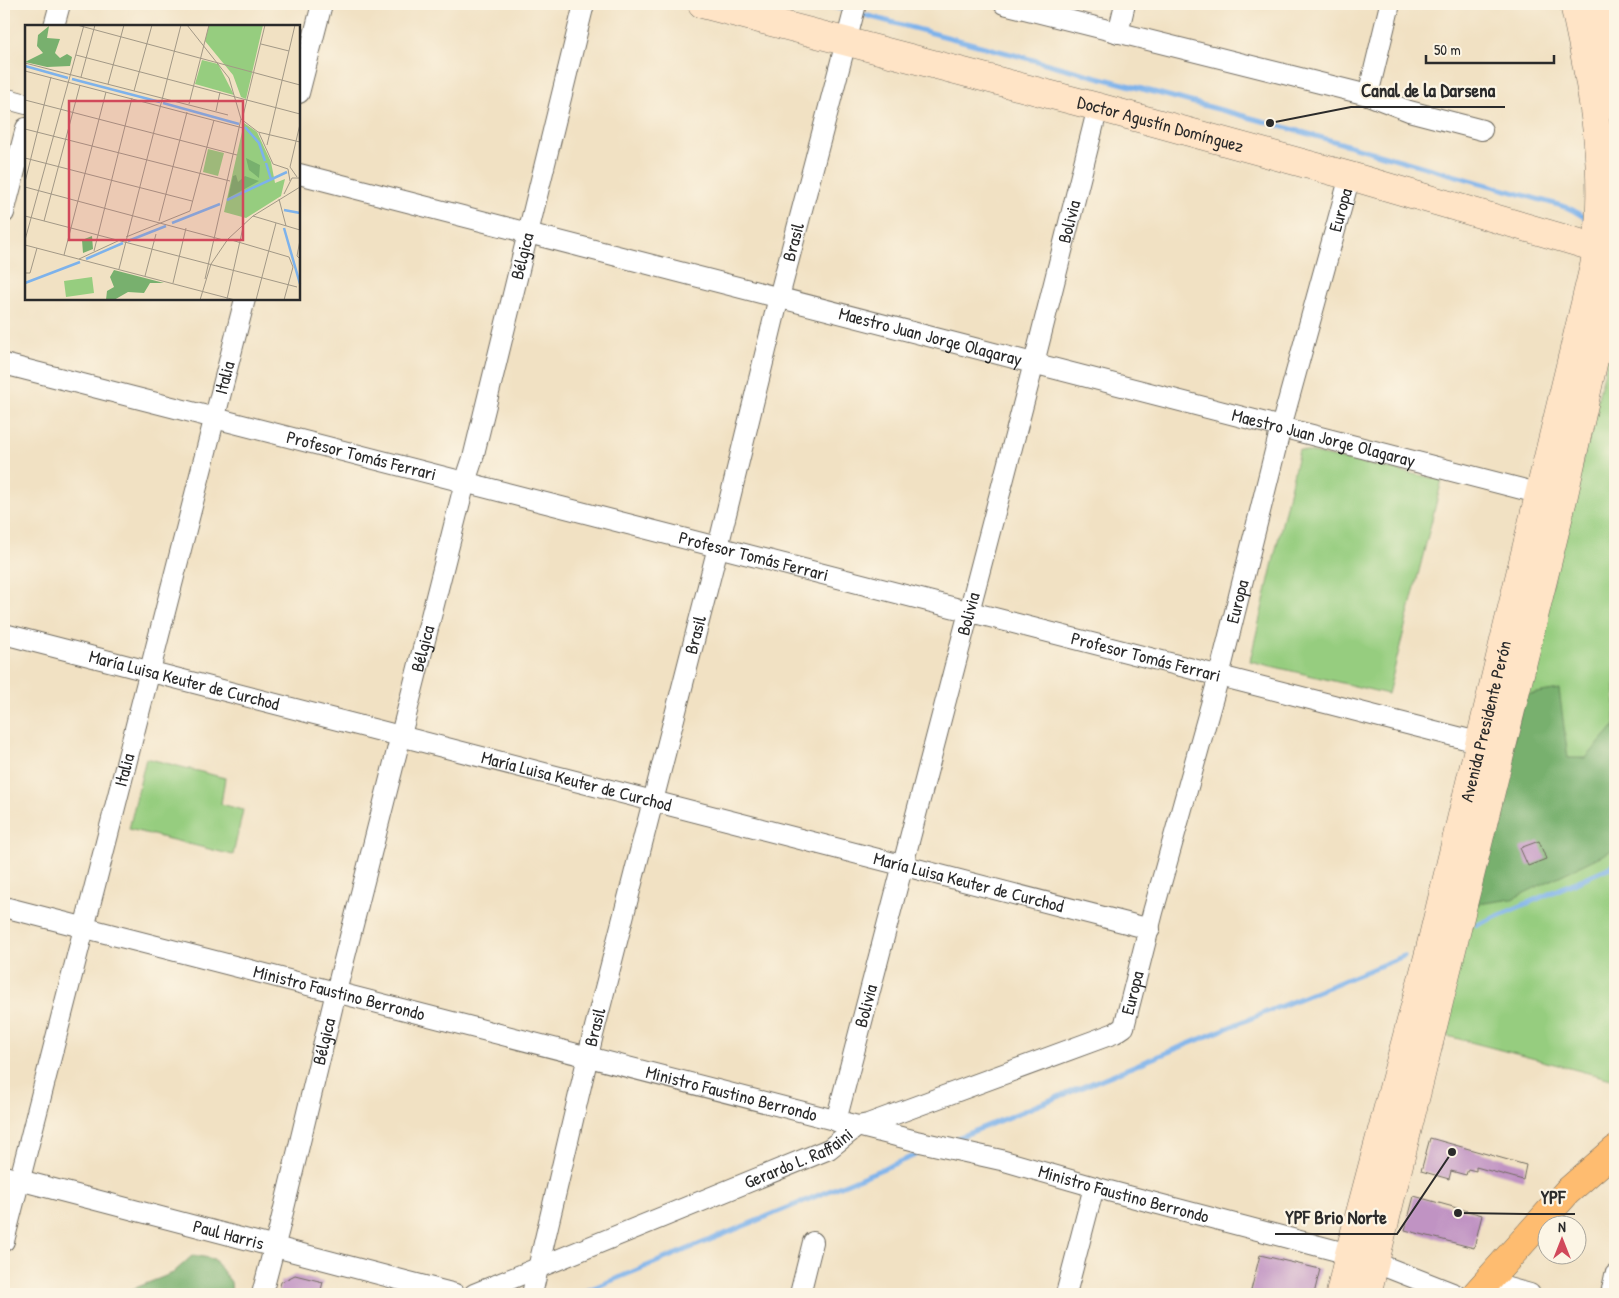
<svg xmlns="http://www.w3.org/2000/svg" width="1619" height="1298" viewBox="0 0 1619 1298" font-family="'Patrick Hand',sans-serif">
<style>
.green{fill:#96cd7f;stroke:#607c55}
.forest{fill:#78b06e;stroke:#526e4c}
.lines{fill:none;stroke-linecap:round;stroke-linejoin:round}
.stream{stroke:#7db2eb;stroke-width:5}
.building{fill:#c093c3}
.street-casing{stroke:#706b60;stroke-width:22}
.secondary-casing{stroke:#706b60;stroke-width:29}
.primary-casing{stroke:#706b60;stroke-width:29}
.street{stroke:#fff;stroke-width:20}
.secondary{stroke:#ffe4c6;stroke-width:28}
.primary{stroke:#febc70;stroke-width:28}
.labels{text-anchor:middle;stroke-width:4.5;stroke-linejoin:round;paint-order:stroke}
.street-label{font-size:18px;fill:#2b2b2b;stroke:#fcf5e5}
.inset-river{fill:none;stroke:#7db2eb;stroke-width:2.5}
.inset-road{fill:none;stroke:#a29886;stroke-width:1}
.view{fill:#d1495b;fill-opacity:0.15;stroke:#d1495b;stroke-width:2.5}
.inset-edge{fill:none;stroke:#2b2b2b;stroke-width:2.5}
.leader{fill:none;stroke:#2b2b2b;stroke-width:2}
.callout-dot{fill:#2b2b2b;stroke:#fcf5e5;stroke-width:2}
.callout-label{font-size:19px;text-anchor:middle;font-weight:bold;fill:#2b2b2b;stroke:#fcf5e5;stroke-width:4.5;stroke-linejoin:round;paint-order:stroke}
</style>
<rect width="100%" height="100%" fill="#fcf5e5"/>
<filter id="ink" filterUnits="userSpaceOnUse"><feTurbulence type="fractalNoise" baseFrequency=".02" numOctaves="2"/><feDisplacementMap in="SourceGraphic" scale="10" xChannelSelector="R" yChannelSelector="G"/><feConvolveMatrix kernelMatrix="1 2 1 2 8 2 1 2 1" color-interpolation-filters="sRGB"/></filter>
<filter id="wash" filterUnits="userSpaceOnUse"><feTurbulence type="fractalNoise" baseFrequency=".0096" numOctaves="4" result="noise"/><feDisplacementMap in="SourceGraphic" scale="20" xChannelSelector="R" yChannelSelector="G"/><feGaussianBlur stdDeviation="1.12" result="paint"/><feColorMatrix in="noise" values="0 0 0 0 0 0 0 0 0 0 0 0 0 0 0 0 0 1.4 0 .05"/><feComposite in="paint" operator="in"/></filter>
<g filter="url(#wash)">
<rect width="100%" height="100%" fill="#f1e1c3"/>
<g class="green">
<polygon points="1615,329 1615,1080 1440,1034"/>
<polygon points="1299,450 1442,480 1388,694 1250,661"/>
<polygon points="146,758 225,778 221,804 243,810 233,855 129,829"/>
</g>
<g class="forest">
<polygon points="1559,689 1568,758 1586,758 1615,725 1615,849 1512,899 1478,904 1479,879 1525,695"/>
<polygon points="193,1255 214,1259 231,1282 232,1294 125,1294 125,1292 173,1273"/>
</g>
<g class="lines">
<g class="stream">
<polyline points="823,4 849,11"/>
<polyline points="857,13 1270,123 1569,208 1591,221"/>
<polyline points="1477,925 1615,865"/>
<polyline points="957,1138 1404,956"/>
<polyline points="579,1294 916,1155"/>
</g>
</g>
<g id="blocks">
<g class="building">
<polygon points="1539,841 1546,859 1528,866 1520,848"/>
<polygon points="1430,1138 1526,1165 1523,1180 1476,1167 1476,1171 1468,1169 1466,1175 1451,1171 1449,1179 1421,1171"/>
<polygon points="1414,1196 1482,1215 1474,1248 1405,1230"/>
<polygon points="1260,1255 1320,1269 1314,1294 1250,1294"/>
<polygon points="295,1275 323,1282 320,1294 278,1294 281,1282"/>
</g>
</g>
</g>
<g filter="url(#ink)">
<use href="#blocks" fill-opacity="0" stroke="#706b60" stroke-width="1"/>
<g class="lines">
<defs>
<g id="street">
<polyline points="1004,4 1368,95 1409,111 1482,130"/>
<polyline points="54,26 60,4"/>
<polyline points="1118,33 1125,4"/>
<polyline points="299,93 322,4"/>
<polyline points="1368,95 1390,4"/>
<polyline points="4,98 26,104"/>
<path id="s1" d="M 299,174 L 1553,497"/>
<polyline points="4,213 26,128"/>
<path id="s2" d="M 4,364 L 1493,746"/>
<path id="s3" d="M 4,634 L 1150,929"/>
<path id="s4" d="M 4,907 L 916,1141 L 1001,1160 L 1109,1191 L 1349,1254 L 1376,1263 L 1455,1294"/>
<path id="s5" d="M 836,1121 L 1034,363 L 1098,107"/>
<path id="s6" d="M 4,1176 L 455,1294"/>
<path id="s7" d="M 4,1241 L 245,299"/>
<polyline points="1486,1282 1530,1294"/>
<path id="s8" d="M 262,1294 L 279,1229 L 336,992 L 465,482 L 473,458 L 584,4"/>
<path id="s9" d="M 474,1294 L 829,1149 L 858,1126 L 868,1124 L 1115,1033 L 1124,1027 L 1153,912 L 1219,676 L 1281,427 L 1350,176"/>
<path id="s10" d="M 532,1294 L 592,1039 L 718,547 L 779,297 L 856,4"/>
<polyline points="800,1294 813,1242"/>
<polyline points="1066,1294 1094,1187"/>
<polyline points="1611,1294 1615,1275"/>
</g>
<g id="secondary">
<path id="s11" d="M 702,4 L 1098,107 L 1350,176 L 1614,253"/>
<polyline points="1598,4 1613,82 1615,105"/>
<path id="s12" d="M 1340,1294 L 1349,1254 C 1375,1154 1403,1053 1429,953 C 1486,724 1541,495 1594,266 C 1610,179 1593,89 1574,4"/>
<polyline points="1367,1294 1563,499 1615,265"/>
</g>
<polyline id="primary" points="1476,1294 1567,1192 1615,1150"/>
</defs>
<use href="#street" class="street-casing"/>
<use href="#secondary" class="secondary-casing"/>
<use href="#primary" class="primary-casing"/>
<use href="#street" class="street"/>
<use href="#secondary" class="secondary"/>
<use href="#primary" class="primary"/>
</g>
</g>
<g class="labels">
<g class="street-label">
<text dy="6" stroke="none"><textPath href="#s11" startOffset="474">Doctor Agustín Domínguez</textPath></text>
<text dy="6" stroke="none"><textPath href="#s9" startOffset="1550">Europa</textPath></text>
<text dy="6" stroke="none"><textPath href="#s5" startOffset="929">Bolivia</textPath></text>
<text dy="6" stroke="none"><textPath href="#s10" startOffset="1084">Brasil</textPath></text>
<text dy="6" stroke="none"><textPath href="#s8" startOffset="1070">Bélgica</textPath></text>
<text dy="6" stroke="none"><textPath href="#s1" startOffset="652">Maestro Juan Jorge Olagaray</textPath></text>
<text dy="6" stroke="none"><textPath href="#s7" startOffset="891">Italia</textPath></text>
<text dy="6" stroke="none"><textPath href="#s1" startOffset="1058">Maestro Juan Jorge Olagaray</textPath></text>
<text dy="6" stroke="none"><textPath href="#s2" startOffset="369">Profesor Tomás Ferrari</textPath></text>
<text dy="6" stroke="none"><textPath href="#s2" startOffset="774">Profesor Tomás Ferrari</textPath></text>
<text dy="6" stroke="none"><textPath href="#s9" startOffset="1145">Europa</textPath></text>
<text dy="6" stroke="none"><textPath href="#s5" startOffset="524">Bolivia</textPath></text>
<text dy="6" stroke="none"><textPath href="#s10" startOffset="679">Brasil</textPath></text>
<text dy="6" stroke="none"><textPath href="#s8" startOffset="665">Bélgica</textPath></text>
<text dy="6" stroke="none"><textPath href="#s2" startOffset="1179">Profesor Tomás Ferrari</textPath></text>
<text dy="6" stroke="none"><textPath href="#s3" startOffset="186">María Luisa Keuter de Curchod</textPath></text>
<text dy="6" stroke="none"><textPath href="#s12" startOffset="591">Avenida Presidente Perón</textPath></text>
<text dy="6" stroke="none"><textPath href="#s7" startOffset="486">Italia</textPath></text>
<text dy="6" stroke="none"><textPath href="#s3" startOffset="591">María Luisa Keuter de Curchod</textPath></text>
<text dy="6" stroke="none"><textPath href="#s3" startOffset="996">María Luisa Keuter de Curchod</textPath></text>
<text dy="6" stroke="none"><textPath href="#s4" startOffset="346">Ministro Faustino Berrondo</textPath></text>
<text dy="6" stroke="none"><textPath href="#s9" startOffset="740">Europa</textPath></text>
<text dy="6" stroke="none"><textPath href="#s5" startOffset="119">Bolivia</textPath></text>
<text dy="6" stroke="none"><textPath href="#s10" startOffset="274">Brasil</textPath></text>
<text dy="6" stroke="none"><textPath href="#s8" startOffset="260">Bélgica</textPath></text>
<text dy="6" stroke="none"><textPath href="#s4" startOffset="751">Ministro Faustino Berrondo</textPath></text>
<text dy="6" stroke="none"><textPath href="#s9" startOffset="352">Gerardo L. Raffaini</textPath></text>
<text dy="6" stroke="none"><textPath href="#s4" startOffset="1156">Ministro Faustino Berrondo</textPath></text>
<text dy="6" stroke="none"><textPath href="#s6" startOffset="232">Paul Harris</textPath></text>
</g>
</g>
<g transform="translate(25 25)">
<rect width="275" height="275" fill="#f1e1c3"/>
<path d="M 184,0 L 238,0 L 221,74 L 216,72 L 208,50 L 180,16 ZM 177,35 L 193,39 L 209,70 L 170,59 ZM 219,98 L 232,107 L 246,137 L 250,158 L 260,154 L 256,171 L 221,193 L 199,187 ZM 183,124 L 199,128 L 193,151 L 178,147 ZM 67,252 L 69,268 L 41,272 L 39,256 Z" fill="#96cd7f"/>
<path d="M 24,1 L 22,13 L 35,14 L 30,28 L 35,33 L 42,29 L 47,32 L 45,41 L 22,42 L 0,37 L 18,28 L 12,21 L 13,10 ZM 221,133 L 235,140 L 234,153 L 224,145 ZM 211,150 L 213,157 L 220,151 L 234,156 L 203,173 L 208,151 ZM 67,211 L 68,224 L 58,228 L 57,215 ZM 89,245 L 139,258 L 125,258 L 119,268 L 103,267 L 89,275 L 81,275 L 82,266 L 89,262 L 85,252 Z" fill="#78b06e"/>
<path class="inset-river" d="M 0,41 L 43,53M 47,54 L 135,77M 138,78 L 214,99M 220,102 L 234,118 L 240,136M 241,138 L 246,154M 202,175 L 262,147M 259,185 L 275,188M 147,198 L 195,179M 259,203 L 275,259M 103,216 L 141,201M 61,234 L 98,218M 0,258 L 55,237"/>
<path class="inset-road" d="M 52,0 L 275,60M 162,0 L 204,53 L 216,94 L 180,254M 236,19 L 264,26M 51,30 L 275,89M 0,38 L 203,90M 0,46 L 218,103M 56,52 L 70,0M 83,59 L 99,0M 109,66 L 127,0M 0,75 L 212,130M 164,79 L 184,0M 191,86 L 195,67M 218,91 L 240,0M 216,94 L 233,107 L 275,117M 0,104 L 205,156M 234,108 L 248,139 L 263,144 L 265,156M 242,120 L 270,0M 0,133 L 167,176M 272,152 L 265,142 L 275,99M 0,157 L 26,52M 0,162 L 202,216M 259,169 L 267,153 L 274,153M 254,174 L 261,201M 0,191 L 272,262M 228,191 L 275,205M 19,196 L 55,60M 134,196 L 162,87M 101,212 L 165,186 L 189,95M 203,214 L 264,232 L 268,242 L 259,275M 0,215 L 59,0M 275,215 L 272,231 L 275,234M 0,220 L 210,275M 69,226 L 107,73M 39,230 L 81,67M 54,234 L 95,215M 94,244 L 156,0M 0,248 L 5,248 L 12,223M 120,251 L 131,209M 148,258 L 161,203M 202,274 L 219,198M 175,275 L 186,239 L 203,214 L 228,191 L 275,162M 231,275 L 251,198"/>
<path class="view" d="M 44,76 L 218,76 L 218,215 L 44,215 Z"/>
<rect width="275" height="275" class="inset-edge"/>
</g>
<path class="leader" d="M1270 123L1351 107H1505M1458 1213L1530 1214H1575M1452 1152L1397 1234H1275"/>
<g class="callout-dot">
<circle cx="1270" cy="123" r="5"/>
<circle cx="1458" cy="1213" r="5"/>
<circle cx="1452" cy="1152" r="5"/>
</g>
<g class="callout-label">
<text x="1428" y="97">Canal de la Darsena</text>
<text x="1553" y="1204">YPF</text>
<text x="1336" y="1224">YPF Brio Norte</text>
</g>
<rect width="1619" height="1298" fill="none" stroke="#fcf5e5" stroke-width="20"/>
<g transform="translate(1562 1240)"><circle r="24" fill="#fcf5e5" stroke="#a8a49b"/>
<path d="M0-4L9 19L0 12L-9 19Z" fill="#d1495b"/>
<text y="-8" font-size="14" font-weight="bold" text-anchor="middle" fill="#2b2b2b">N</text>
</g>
<path d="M1426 55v8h128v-8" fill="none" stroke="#2b2b2b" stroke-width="2.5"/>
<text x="1434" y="55" font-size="15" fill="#2b2b2b" stroke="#fcf5e5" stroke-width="4" paint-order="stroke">50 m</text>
</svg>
